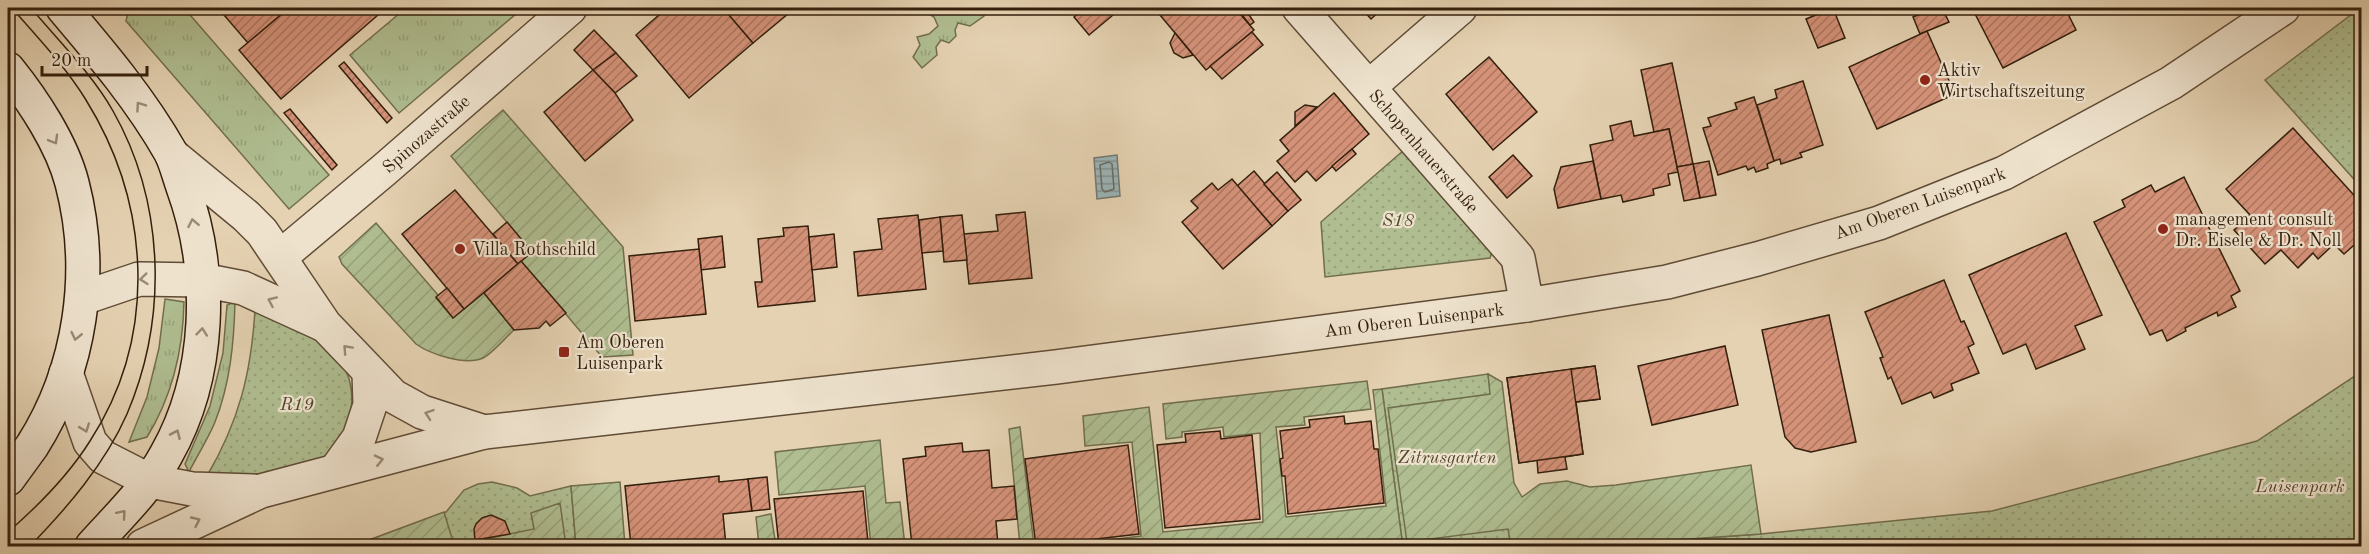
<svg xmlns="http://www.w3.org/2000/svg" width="2369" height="554" viewBox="0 0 2369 554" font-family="'Old Standard TT',serif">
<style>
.grass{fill:url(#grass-tufts);stroke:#716e4e;stroke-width:1.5}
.park{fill:url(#park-dots);stroke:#716e4e;stroke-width:1.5}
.garden{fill:url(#garden-furrows);stroke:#716e4e;stroke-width:1.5}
.water{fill:url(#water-rules);stroke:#727873;stroke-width:1.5}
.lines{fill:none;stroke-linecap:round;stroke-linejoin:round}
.shore{stroke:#686a62;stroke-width:1.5}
.building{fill:url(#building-hatch);stroke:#331f0c;stroke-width:1.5}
.street-casing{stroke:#604c36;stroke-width:36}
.secondary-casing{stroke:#331f0c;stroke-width:36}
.street{stroke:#eee2cd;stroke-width:33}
.secondary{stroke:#eee2cd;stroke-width:33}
.tram{stroke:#331f0c;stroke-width:1.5}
.oneway{stroke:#9a8a76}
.poi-dot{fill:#8f2418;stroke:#eee2cd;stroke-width:2}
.labels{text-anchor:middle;stroke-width:4.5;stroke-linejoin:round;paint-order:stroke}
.poi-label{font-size:18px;fill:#331f0c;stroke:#eee2cd;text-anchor:start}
.street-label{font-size:18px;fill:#331f0c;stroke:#eee2cd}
.park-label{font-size:18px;font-style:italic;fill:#52462d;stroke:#eee2cd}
</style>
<defs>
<pattern id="grass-tufts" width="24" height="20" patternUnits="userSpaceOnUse" patternTransform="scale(1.5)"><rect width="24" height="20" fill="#afbd90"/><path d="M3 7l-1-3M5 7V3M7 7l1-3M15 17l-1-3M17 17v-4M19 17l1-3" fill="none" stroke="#97a27b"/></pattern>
<pattern id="park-dots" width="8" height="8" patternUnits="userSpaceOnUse" patternTransform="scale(1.5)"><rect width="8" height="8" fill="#afbd90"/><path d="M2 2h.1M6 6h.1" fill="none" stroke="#97a27b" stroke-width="1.8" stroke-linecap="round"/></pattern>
<pattern id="garden-furrows" width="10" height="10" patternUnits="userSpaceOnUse" patternTransform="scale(1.5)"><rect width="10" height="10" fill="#afbd90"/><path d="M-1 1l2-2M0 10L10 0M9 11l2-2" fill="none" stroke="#97a27b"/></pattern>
<pattern id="water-rules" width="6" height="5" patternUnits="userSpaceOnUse" patternTransform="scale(1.5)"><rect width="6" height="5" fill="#9cb4b8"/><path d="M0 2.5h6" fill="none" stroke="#809294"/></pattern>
<pattern id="building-hatch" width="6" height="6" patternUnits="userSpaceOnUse" patternTransform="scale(1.5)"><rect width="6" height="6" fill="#d59279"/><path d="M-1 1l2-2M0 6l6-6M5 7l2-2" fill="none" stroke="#ad7762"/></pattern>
</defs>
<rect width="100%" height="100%" fill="#e5d2b2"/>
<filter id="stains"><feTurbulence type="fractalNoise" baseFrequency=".00333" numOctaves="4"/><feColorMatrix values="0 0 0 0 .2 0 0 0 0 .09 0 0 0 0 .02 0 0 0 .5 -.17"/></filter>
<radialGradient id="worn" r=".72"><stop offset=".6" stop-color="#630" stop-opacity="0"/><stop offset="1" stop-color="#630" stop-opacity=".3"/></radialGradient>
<g class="grass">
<polygon points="129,8 184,8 329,175 289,209 126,21"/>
<polygon points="406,8 523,8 399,113 350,55"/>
<polygon points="925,8 984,8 984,16 970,26 958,23 955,30 956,36 949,43 941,40 936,47 937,55 922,68 913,57 920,45 917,37 929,34 938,26 934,17 924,11"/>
<path d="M 165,299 L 184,302 C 183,351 173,395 147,437 L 129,442 L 147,397 L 159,348 Z"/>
<path d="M 235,302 C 234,343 230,384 215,422 C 208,439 197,456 189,472 L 185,464 L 210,406 L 223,353 L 227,305 Z"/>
</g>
<g class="park">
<polygon points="2360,8 2362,8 2361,187 2265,80"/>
<polygon points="1404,150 1493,249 1490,258 1325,277 1321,222"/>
<path d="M 255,310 C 280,322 308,332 329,349 C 369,381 353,449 308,467 C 282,477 235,475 207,476 C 239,421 251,374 255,310 Z"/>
<polygon points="2361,372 2361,546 1588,546 1761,534 1992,511 2257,441"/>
<polygon points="1488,374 1511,546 1353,546 1402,540 1382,389"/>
<polygon points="492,482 517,488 530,496 571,486 576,546 354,546 446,512 464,490 478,484"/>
</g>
<g class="garden">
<polygon points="503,110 623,247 633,355 602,357 521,261 532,252 451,156"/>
<path d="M 376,223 L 438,295 L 436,298 L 453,318 L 484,293 L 514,330 C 506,337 492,354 483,358 C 465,366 430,354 416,344 L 342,264 L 339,257 Z"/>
<polygon points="1488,374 1502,382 1514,483 1522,497 1540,484 1567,481 1590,487 1616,485 1751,465 1761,534 1588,546 1511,546 1508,529 1407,542 1388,408 1490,394"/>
<polygon points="1367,381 1371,409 1304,417 1305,425 1276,427 1286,517 1386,506 1373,390 1382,389 1402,540 1353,546 1058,546 1141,536 1132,442 1085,446 1083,416 1149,407 1163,532 1263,522 1260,433 1224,437 1223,427 1182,432 1182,437 1166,439 1163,404"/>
<polygon points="1020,427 1034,546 1020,546 1009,429"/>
<polygon points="880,440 886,503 900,502 905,546 871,546 865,486 779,495 775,452"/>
<polygon points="620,482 625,546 576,546 571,486"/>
<polygon points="560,503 566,546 364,546 369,540 444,512 454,545 534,529 531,513"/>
<polygon points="771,514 776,546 759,546 756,517"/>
</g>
<polygon class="water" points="1117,155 1120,196 1097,199 1094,158"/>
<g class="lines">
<polygon class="shore" points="1109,162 1112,164 1114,189 1105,192 1102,189 1100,165"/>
</g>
<g class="building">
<polygon points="218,8 289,8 248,43"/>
<polygon points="289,8 386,8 281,99 239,50"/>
<polygon points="667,8 723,8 753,43 689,98 636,35"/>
<polygon points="723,8 795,8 753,43"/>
<polygon points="1085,8 1117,8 1119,10 1089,35 1074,17"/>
<polygon points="1169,8 1235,8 1254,30 1206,70 1160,15"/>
<polygon points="1361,8 1383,8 1371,19"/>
<polygon points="1833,8 1845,38 1818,48 1806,19"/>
<polygon points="1934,8 1942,8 1949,22 1920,34 1913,17"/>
<polygon points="1972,8 2065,8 2076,30 2003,68"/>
<polygon points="1247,12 1254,22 1250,25 1242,15"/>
<polygon points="594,30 616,53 593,70 574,50"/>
<polygon points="1927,31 1955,94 1877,129 1849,67"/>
<polygon points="1252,32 1263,45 1222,79 1210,66"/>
<polygon points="1175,33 1193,55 1183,58 1174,53 1170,43"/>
<polygon points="616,53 637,76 615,93 593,70"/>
<polygon points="1489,57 1537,112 1493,150 1446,94"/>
<polygon points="344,62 392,118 387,123 339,66"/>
<polygon points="1672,63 1693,164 1677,167 1669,129 1654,132 1641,70"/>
<polygon points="593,70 615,93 633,120 585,161 544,112"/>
<polygon points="1803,81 1823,145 1800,153 1802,157 1781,164 1780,159 1774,161 1757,105 1777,98 1775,90"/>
<polygon points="1334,93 1369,134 1316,181 1307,171 1295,182 1277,161 1289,151 1280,140"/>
<polygon points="1754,97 1774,161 1767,164 1768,168 1756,172 1754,167 1748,170 1746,166 1718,175 1703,128 1711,126 1708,118 1737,109 1735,103"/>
<polygon points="1305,105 1317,107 1295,126 1295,112"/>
<polygon points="290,109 337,165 332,170 284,113"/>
<polygon points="1631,121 1634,136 1669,129 1678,172 1668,174 1670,185 1653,189 1654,195 1623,202 1621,195 1601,199 1590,145 1613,140 1610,126"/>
<polygon points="2293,128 2362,204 2362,238 2344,254 2334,244 2318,259 2313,253 2298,268 2281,250 2265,264 2234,230 2250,215 2226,189"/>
<polygon points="1352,149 1356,154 1336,171 1332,166"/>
<polygon points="1513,155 1532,176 1507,198 1489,177"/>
<polygon points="1593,161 1601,199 1558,208 1554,189 1561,167"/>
<polygon points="1709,161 1716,195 1700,198 1693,164"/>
<polygon points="1693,164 1700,198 1684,201 1677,167"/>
<polygon points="1254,171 1288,211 1272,226 1237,186"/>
<polygon points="1277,172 1301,200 1288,211 1264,184"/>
<polygon points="2184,177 2240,291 2231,296 2236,307 2218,316 2217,312 2185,328 2186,331 2167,341 2162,330 2150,335 2094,222 2125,207 2122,200 2151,185 2155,192"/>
<polygon points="1232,179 1272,226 1223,269 1182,222 1198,208 1191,201 1212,183 1218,190"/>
<polygon points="455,190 518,264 464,309 402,234"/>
<polygon points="1025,212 1032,278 969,284 964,234 998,231 996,215"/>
<polygon points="918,215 926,289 858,296 854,252 882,249 878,219"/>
<polygon points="962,215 967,260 944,262 940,217"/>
<polygon points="940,217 943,251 922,253 919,220"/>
<polygon points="507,222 532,252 518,264 493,234"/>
<polygon points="808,226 815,301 758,307 755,282 762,282 758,239 784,236 783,228"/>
<polygon points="2066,233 2102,315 2075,326 2085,349 2036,369 2026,344 2003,354 1969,275"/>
<polygon points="834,234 837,267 812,270 809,237"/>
<polygon points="722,236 725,267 701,270 698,239"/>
<polygon points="699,249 706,314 635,321 629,256"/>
<polygon points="521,261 566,313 550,326 546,321 539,328 514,330 484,293"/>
<polygon points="1944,280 1961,322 1964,321 1974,344 1968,347 1979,373 1951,384 1953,390 1934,398 1931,392 1902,404 1891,377 1888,379 1880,358 1883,357 1865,312"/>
<polygon points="447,288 464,309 453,318 436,297"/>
<polygon points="1829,315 1856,442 1811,452 1795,448 1785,437 1762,330"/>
<polygon points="1725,346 1738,405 1652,425 1638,366"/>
<polygon points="1595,366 1600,399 1576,402 1571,369"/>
<polygon points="1595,366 1600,399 1576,402 1583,454 1565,457 1567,469 1538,473 1537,460 1519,463 1507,378"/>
<polygon points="1571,369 1583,454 1519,463 1507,378"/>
<polygon points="1344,416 1345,424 1371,421 1374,449 1378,449 1384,503 1288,514 1285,476 1282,476 1280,459 1283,458 1280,431 1310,427 1309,420"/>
<polygon points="1220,431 1221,439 1252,435 1260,519 1165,528 1157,445 1186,442 1185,434"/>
<polygon points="962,443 963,452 989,450 992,488 1014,486 1017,519 996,521 998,546 912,546 903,459 926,456 925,447"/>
<polygon points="1128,445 1139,534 1036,546 1025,459"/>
<polygon points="719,476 719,482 748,479 752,511 723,514 726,546 631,546 625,486"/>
<polygon points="767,477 770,509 752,511 748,479"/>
<polygon points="863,491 868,542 822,546 779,546 774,499"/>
<polygon points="491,515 505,521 510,534 475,540 474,529 476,524 482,518"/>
<polygon points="868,542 868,546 822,546"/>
</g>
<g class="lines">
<defs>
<g id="street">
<polyline points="1299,8 1518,258 1527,305"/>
<polyline points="1369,87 1460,8"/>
<polyline points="172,155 246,216 262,232 325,325 393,396 422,412 484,432"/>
<polyline points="280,257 384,170 570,8"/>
<polyline points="83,298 139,279 202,280 243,288 324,325"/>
<polyline points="66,373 90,442 103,457 150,481 192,489 253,491"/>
<polyline points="336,470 359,438 370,405 369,372"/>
<polyline points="143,546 261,491 484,432 1056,367 1527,305 1667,282 1757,259 1879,223 2004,173 2171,83 2283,8"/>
</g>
<g id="secondary">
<path d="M 63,8 C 102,54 141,100 171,153 C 176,163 179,176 183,187 C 214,272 211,376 166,455 C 147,490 118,517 92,546"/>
<path d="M 8,69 C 33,100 62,144 72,183 C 95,271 81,369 32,446 C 24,457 16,468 8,479"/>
</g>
</defs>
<use href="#street" class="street-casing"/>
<use href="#secondary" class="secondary-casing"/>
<use href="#street" class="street"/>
<use href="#secondary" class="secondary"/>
<g class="tram">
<path d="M 8,532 C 38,506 68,476 90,441 C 158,336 151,205 86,100 C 66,67 37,37 12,8"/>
<path d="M 30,546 C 67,508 105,464 127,414 C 168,318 165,203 113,111 C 93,75 57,39 31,8"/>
</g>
</g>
<defs><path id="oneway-chevron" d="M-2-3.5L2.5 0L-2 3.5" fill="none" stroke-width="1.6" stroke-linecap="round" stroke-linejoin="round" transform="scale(1.5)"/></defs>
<g class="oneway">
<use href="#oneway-chevron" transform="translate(140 106) rotate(-125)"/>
<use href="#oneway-chevron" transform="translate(54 140) rotate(60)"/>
<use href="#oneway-chevron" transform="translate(193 223) rotate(-101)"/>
<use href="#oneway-chevron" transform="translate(144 279) rotate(174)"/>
<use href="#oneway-chevron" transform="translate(272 301) rotate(-156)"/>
<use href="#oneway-chevron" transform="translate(202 332) rotate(-84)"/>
<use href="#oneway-chevron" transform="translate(76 336) rotate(103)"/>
<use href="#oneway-chevron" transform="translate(347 349) rotate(-133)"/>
<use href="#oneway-chevron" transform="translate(429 414) rotate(-161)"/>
<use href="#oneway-chevron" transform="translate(85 428) rotate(70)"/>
<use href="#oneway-chevron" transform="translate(176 434) rotate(-66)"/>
<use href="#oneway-chevron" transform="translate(379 460) rotate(-13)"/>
<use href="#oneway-chevron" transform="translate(122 514) rotate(-49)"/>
<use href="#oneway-chevron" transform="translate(196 521) rotate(-25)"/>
</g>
<g class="poi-dot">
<circle cx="1925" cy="80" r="6"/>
<circle cx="2163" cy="229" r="6"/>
<circle cx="460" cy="249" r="6"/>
<rect x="558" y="346" width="12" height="12" rx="3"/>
</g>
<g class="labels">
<g class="poi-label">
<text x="1937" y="76">Aktiv<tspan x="1937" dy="21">Wirtschaftszeitung</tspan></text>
<text x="2175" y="225">management consult<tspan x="2175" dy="21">Dr. Eisele &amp; Dr. Noll</tspan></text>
<text x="472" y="255">Villa Rothschild</text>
<text x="576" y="348">Am Oberen<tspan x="576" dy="21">Luisenpark</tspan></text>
</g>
<g class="street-label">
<text transform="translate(426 134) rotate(-41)" y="6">Spinozastraße</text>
<text transform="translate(1424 151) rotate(49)" y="6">Schopenhauerstraße</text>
<text transform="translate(1920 203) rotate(-20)" y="6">Am Oberen Luisenpark</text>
<text transform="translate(1414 320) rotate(-7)" y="6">Am Oberen Luisenpark</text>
</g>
<g class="park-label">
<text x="1398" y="226">S18</text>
<text x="297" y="410">R19</text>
<text x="1447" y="463">Zitrusgarten</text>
<text x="2300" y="492">Luisenpark</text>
</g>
</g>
<rect width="2369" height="554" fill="none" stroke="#e5d2b2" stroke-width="30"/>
<rect x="9" y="9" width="2351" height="536" fill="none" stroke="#331f0c" stroke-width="3"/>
<rect x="15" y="15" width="2339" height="524" fill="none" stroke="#331f0c" stroke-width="1.5"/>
<path d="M42 66v9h105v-9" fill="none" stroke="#331f0c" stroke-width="3"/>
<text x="51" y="66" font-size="18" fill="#331f0c" stroke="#eee2cd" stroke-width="4.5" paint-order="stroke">20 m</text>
<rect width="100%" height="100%" filter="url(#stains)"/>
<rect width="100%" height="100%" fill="url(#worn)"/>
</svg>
